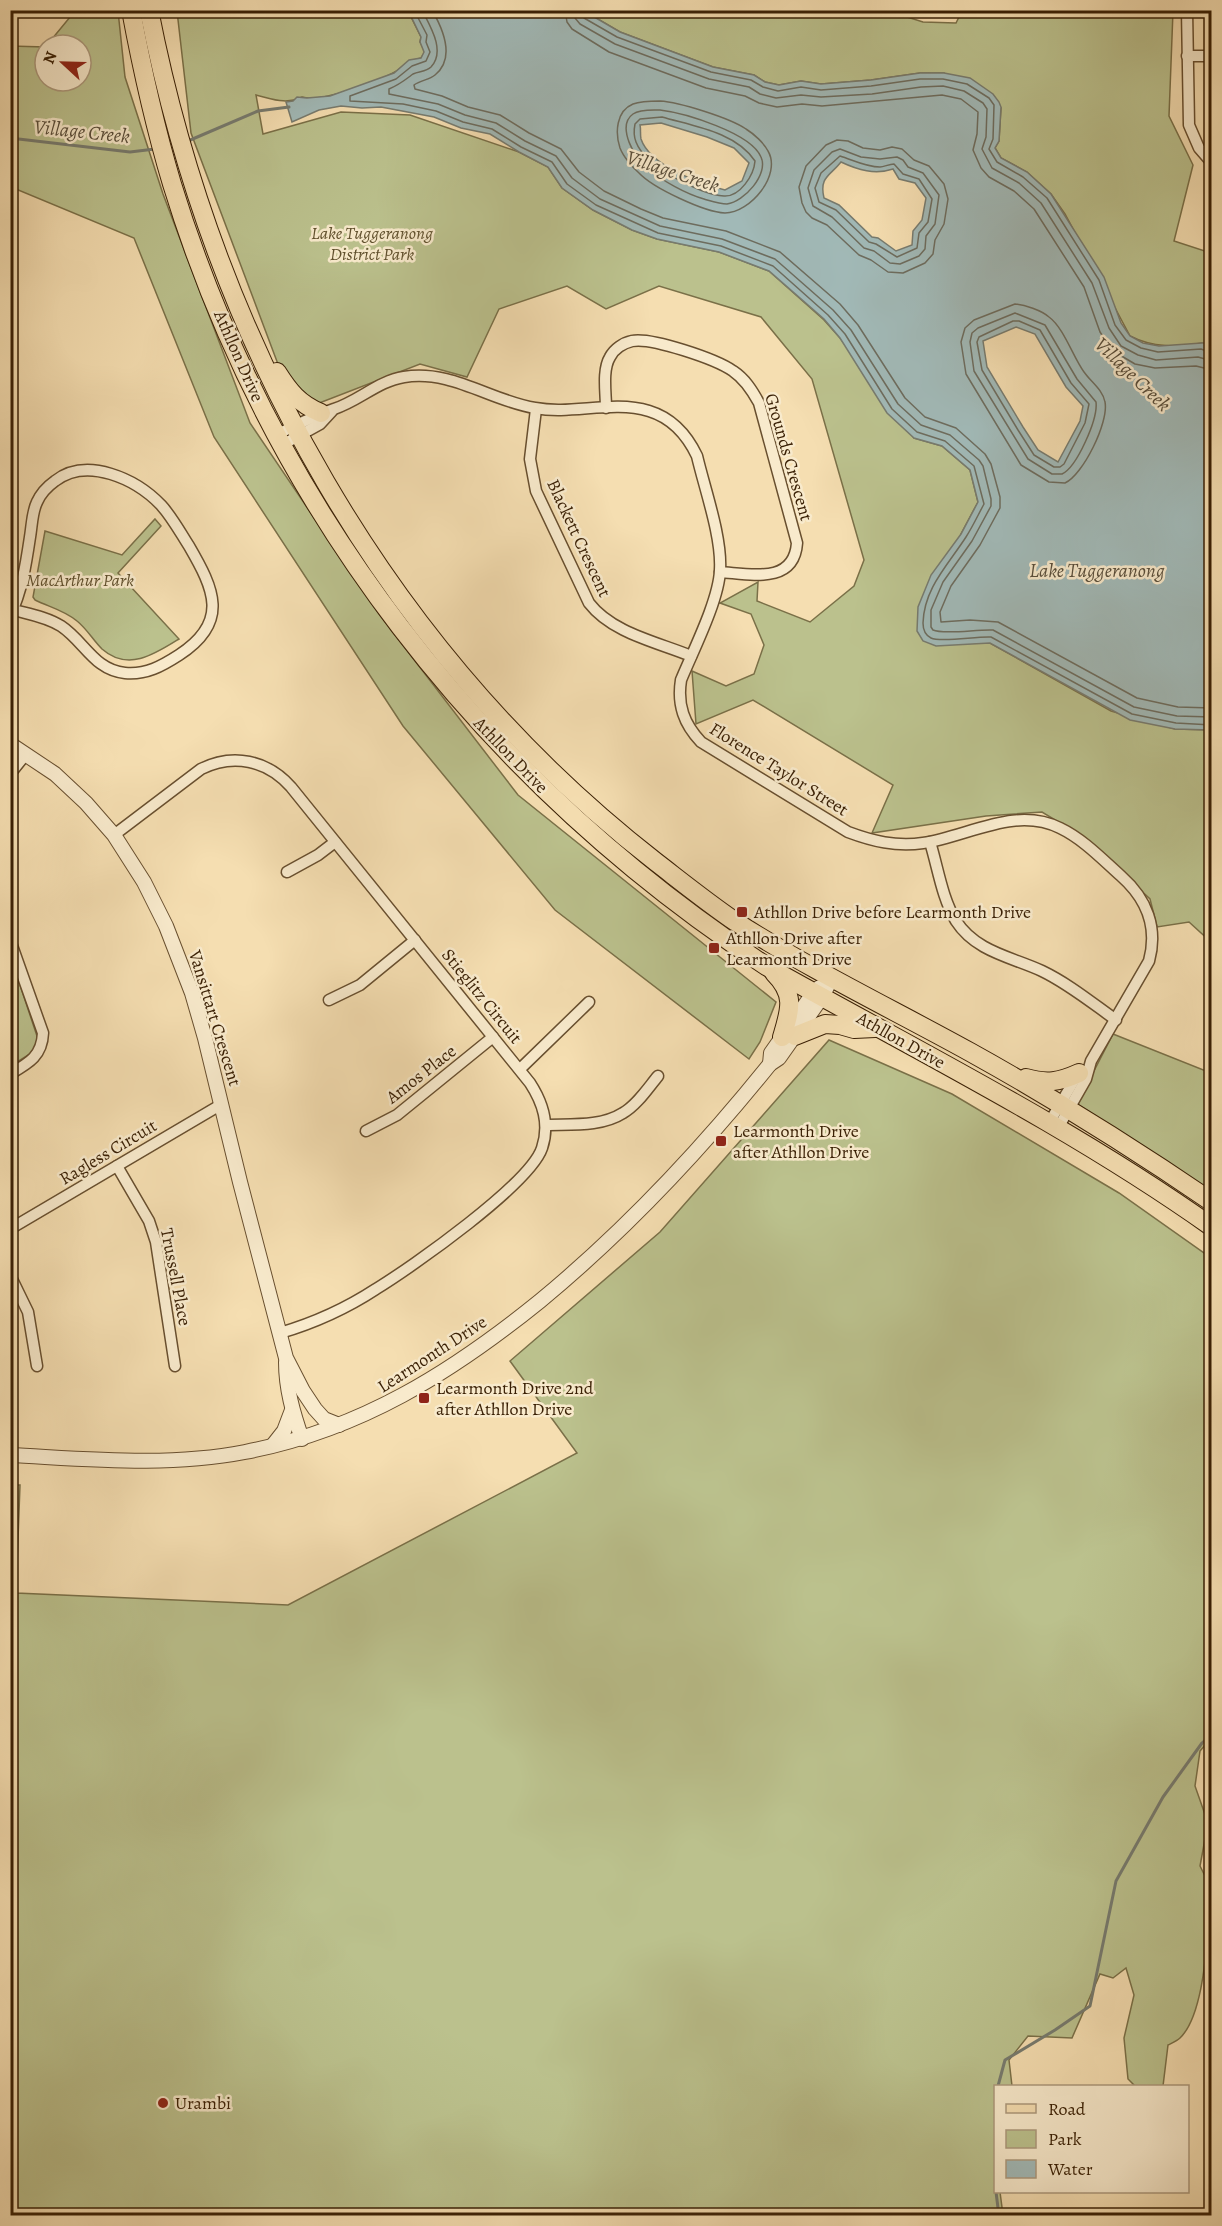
<svg xmlns="http://www.w3.org/2000/svg" width="1222" height="2226" viewBox="0 0 1222 2226" font-family="Alegreya,serif">
<style>
.green{fill:#bbc18d;stroke:#7a7048;stroke-width:1.5}
.water{fill:#a1b9b7;stroke:#777b6f;stroke-width:1.5;fill-rule:evenodd}
.lines{fill:none;stroke-linecap:round;stroke-linejoin:round}
.shore{stroke:#6d6c5e;stroke-width:1.5}
.stream{stroke:#777b6f;stroke-width:3}
.minor-casing{stroke:#684f2f;stroke-width:13}
.tertiary-casing{stroke:#684f2f;stroke-width:16}
.primary-casing{stroke:#391f04;stroke-width:20}
.minor{stroke:#f8eacc;stroke-width:10}
.tertiary{stroke:#f8eacc;stroke-width:14}
.primary{stroke:#f5deb1;stroke-width:18}
.poi-dot{fill:#8f2418;stroke:#f8eacc;stroke-width:2}
.labels{text-anchor:middle;stroke-width:5;stroke-linejoin:round;paint-order:stroke}
.park-label{font-size:18px;font-style:italic;fill:#60502d;stroke:#f8eacc}
.street-label{font-size:18px;fill:#391f04;stroke:#f8eacc}
.poi-label{font-size:18px;fill:#391f04;stroke:#f8eacc;text-anchor:start}
.water-label{font-size:20px;font-style:italic;fill:#584d3a;stroke:#f8eacc}
</style>
<rect width="100%" height="100%" fill="#f5deb1"/>
<filter id="stains"><feTurbulence type="fractalNoise" baseFrequency=".00333" numOctaves="4"/><feColorMatrix values="0 0 0 0 .2 0 0 0 0 .09 0 0 0 0 .02 0 0 0 .5 -.17"/></filter>
<radialGradient id="worn" r=".72"><stop offset=".6" stop-color="#630" stop-opacity="0"/><stop offset="1" stop-color="#630" stop-opacity=".3"/></radialGradient>
<g class="green">
<path d="M 885,10 L 923,22 L 956,23 L 962,11 L 1173,11 L 1169,116 L 1193,165 L 1174,241 L 1211,253 L 1211,347 L 1208,348 L 1202,343 C 1177,347 1153,348 1130,336 L 1065,214 L 1051,194 L 1027,172 L 1001,158 L 995,148 L 999,141 L 1001,108 L 944,73 L 920,73 L 871,80 L 821,84 L 801,81 L 779,85 L 765,82 L 754,75 L 713,67 L 620,32 L 584,11 Z"/>
<polygon points="75,11 118,11 125,77 163,194 250,423 379,614 518,795 776,1002 760,1042 749,1059 555,910 403,726 214,437 134,238 11,187 10,46 45,47 45,81 81,81 81,45 47,45"/>
<path d="M 177,11 L 408,11 L 421,37 L 420,42 L 425,52 L 421,58 C 406,61 405,67 393,73 C 375,83 320,103 302,97 C 286,105 273,99 256,95 L 263,134 L 341,112 L 410,115 L 519,152 L 548,167 L 562,188 L 593,210 L 632,230 L 657,239 L 719,252 L 769,271 L 824,320 L 840,338 L 914,438 L 942,446 L 970,470 L 978,502 L 961,534 L 970,643 L 990,643 L 1111,711 L 1175,729 L 1211,730 L 1211,942 L 1189,922 L 1157,927 L 1150,899 L 1082,836 L 1042,812 L 986,816 L 872,833 L 893,785 L 753,700 L 696,724 L 692,671 L 726,686 L 754,674 L 764,645 L 751,614 L 720,603 L 758,582 L 757,601 L 810,622 L 854,586 L 864,560 L 812,379 L 761,317 L 659,286 L 606,309 L 567,286 L 499,309 L 467,377 L 420,364 L 296,412 L 191,133 Z"/>
<path d="M 155,519 L 161,526 L 118,573 L 179,639 C 155,654 128,672 102,649 C 93,640 87,629 77,621 C 64,610 49,607 35,600 L 33,597 L 45,531 L 122,555 Z"/>
<polygon points="10,955 38,1039 33,1052 11,1066"/>
<polygon points="1113,1034 1211,1073 1211,1189 1202,1185 1077,1104"/>
<path d="M 829,1040 L 952,1094 L 1119,1193 L 1211,1258 L 1212,1737 L 1200,1751 L 1195,1786 L 1208,1823 L 1200,1866 L 1211,1888 L 1212,1895 C 1207,1931 1206,2013 1180,2038 C 1177,2041 1172,2043 1168,2045 L 1163,2086 L 1135,2086 L 1128,2079 L 1124,2038 L 1134,1995 L 1126,1968 L 1113,1978 L 1100,1974 L 1072,2038 L 1028,2036 L 1009,2060 L 1012,2086 L 996,2086 L 996,2192 L 1000,2192 L 1003,2215 L 11,2215 L 11,1485 L 20,1485 L 16,1593 L 288,1605 L 577,1453 L 510,1361 L 660,1232 Z"/>
</g>
<path class="water" d="M 408,10 L 584,11 L 620,32 L 713,67 L 754,75 L 765,82 L 779,85 L 801,81 L 821,84 L 871,80 L 920,73 L 944,73 L 970,78 L 993,94 L 999,102 L 1001,107 L 999,141 L 995,148 L 1001,158 L 1027,172 L 1051,194 L 1104,277 L 1121,323 L 1130,336 L 1143,343 L 1159,346 L 1202,343 L 1208,343 L 1208,348 L 1211,347 L 1211,730 L 1175,729 L 1130,720 L 990,643 L 936,646 L 923,641 L 917,631 L 918,607 L 931,575 L 961,534 L 978,502 L 970,470 L 942,446 L 914,438 L 887,413 L 840,338 L 824,319 L 769,271 L 719,252 L 657,239 L 632,230 L 593,210 L 562,188 L 548,167 L 519,152 L 490,134 L 461,128 L 434,117 L 381,107 L 362,108 L 341,106 L 319,110 L 292,122 L 286,102 L 293,101 L 297,97 L 307,98 L 330,96 L 394,73 L 409,60 L 421,58 L 424,52 L 420,42 L 421,37 ZM 661,123 L 707,137 L 734,148 L 749,163 L 742,181 L 725,190 C 701,184 650,166 641,139 C 640,135 641,129 640,125 ZM 841,162 C 858,170 875,175 893,169 L 899,179 L 915,183 L 926,198 L 922,220 L 913,231 L 912,245 L 896,251 L 878,238 L 872,237 L 839,205 L 824,198 C 819,177 830,176 841,162 ZM 1016,327 L 1035,334 L 1066,387 L 1083,406 L 1080,421 L 1058,462 L 1038,450 L 1023,427 L 987,367 L 983,341 Z"/>
<g class="lines">
<g class="shore">
<path d="M 414,10 L 427,35 L 426,42 L 430,52 L 426,61 L 412,66 L 396,79 L 350,96 L 350,101 L 403,104 L 436,111 L 463,122 L 492,129 L 521,147 L 552,162 L 567,184 L 596,205 L 658,233 L 721,246 L 773,266 L 828,315 L 845,334 L 892,409 L 917,432 L 945,441 L 974,466 L 984,504 C 978,515 973,526 966,537 C 948,565 924,588 923,623 C 923,630 925,635 931,638 C 941,643 977,636 991,637 L 1132,714 L 1176,723 L 1212,725"/>
<path d="M 422,10 C 430,26 446,51 431,67 C 426,72 419,71 413,74 C 405,80 399,85 389,89 L 389,94 L 438,104 L 465,115 L 496,123 L 525,141 L 556,156 L 572,178 L 600,199 L 660,226 L 722,239 L 775,259 L 833,310 L 851,330 L 898,404 L 921,425 L 950,435 L 979,460 L 983,466 L 991,499 L 991,506 L 972,541 L 943,582 L 931,610 L 931,627 L 933,630 C 944,635 978,629 993,630 L 1134,707 L 1177,716 L 1212,717"/>
<path d="M 432,10 C 443,29 456,58 435,75 C 429,80 421,80 414,85 L 415,89 L 442,96 L 468,107 L 500,115 L 529,133 L 561,149 L 579,172 L 604,191 L 641,209 L 663,218 L 726,231 L 780,252 L 840,304 L 858,325 L 905,398 L 925,417 L 956,428 L 985,454 L 991,464 L 1000,497 L 1000,508 L 980,545 L 951,586 L 940,612 L 941,622 L 970,620 L 998,622 L 1137,698 L 1178,707 L 1212,708"/>
<polyline points="565,10 567,22 572,29 609,52 706,88 745,96 759,103 777,107 802,104 822,106 942,95 961,99 978,112 977,134 973,150 981,168 989,177 1014,191 1034,209 1084,287 1100,332 1113,351 1135,364 1155,368 1196,366 1212,370"/>
<polyline points="574,10 575,18 580,24 615,44 709,79 749,87 760,94 776,98 801,95 821,97 872,94 921,87 943,86 964,91 983,103 987,109 986,137 982,149 992,168 1019,183 1041,203 1092,283 1109,328 1121,346 1138,355 1156,360 1198,357 1212,361"/>
<polyline points="582,10 584,18 617,37 711,72 751,80 763,87 778,91 801,87 821,90 871,86 920,79 943,79 967,84 989,98 994,105 993,139 989,149 997,162 1023,177 1047,198 1099,280 1115,325 1126,340 1141,348 1158,352 1201,349 1212,353"/>
<path d="M 660,101 C 679,102 730,118 746,129 C 754,134 764,143 768,151 C 782,175 750,213 725,213 C 704,212 653,188 639,173 C 632,167 623,156 620,148 C 615,133 616,111 633,104 C 641,101 651,101 660,101 Z"/>
<path d="M 660,110 C 685,113 751,133 761,157 C 769,174 744,202 727,204 C 720,204 711,201 704,199 C 686,194 663,181 648,169 C 635,160 616,126 633,114 C 640,109 652,110 660,110 Z"/>
<path d="M 662,117 C 693,126 736,132 755,161 C 754,175 740,197 724,196 C 700,195 645,166 636,142 C 634,137 634,129 635,124 L 640,119 Z"/>
<polygon points="837,140 848,141 863,148 880,150 892,147 902,149 914,160 929,166 944,184 948,199 944,224 935,240 933,254 925,263 903,273 888,272 871,260 859,255 827,225 812,218 806,212 802,203 799,187 806,166 826,145"/>
<polygon points="840,149 861,157 880,159 897,157 903,160 908,167 923,173 939,195 935,224 926,236 925,249 919,256 900,264 890,263 874,251 864,248 832,217 813,206 808,188 814,170 832,152"/>
<path d="M 840,156 C 853,160 866,167 880,167 C 884,167 889,164 894,164 L 903,174 L 919,179 L 932,199 L 928,222 L 919,233 L 917,248 L 897,257 L 876,244 L 869,242 L 836,210 L 819,202 L 815,188 L 821,173 Z"/>
<path d="M 1015,304 C 1025,305 1041,310 1049,317 C 1064,328 1073,357 1084,372 C 1091,382 1103,390 1105,402 C 1109,422 1083,475 1065,483 L 1049,482 L 1021,465 L 966,374 L 961,342 L 965,328 L 974,320 Z"/>
<path d="M 1015,313 L 1045,325 L 1077,379 L 1096,402 C 1098,419 1077,467 1062,474 L 1052,474 L 1028,459 L 974,371 L 970,342 L 972,333 L 978,328 Z"/>
<polygon points="1013,321 1019,321 1040,330 1071,383 1089,404 1085,423 1064,464 1060,467 1054,467 1034,455 1018,430 982,370 977,342 979,337"/>
</g>
<g class="stream">
<polyline points="10,138 130,152 155,149"/>
<polyline points="188,141 258,111 289,107"/>
<polyline points="998,2086 1005,2060 1055,2030 1090,2006 1116,1881 1163,1797 1202,1743 1212,1734"/>
<polyline points="996,2097 996,2133"/>
<polyline points="996,2192 999,2216"/>
</g>
<defs>
<g id="minor">
<polyline points="1187,10 1189,125 1199,148 1212,163"/>
<polyline points="1187,56 1212,56"/>
<path d="M 606,408 C 606,393 602,370 610,357 C 614,349 623,343 632,341 C 651,337 716,359 733,371 C 745,379 752,390 759,403 L 797,543 C 794,585 750,574 720,572"/>
<path d="M 536,409 L 530,459 L 536,491 L 589,603 C 612,633 657,642 691,656"/>
<path d="M 276,435 C 296,425 314,416 334,409 C 359,401 378,381 404,377 C 451,369 491,401 535,408 C 572,415 612,400 649,411 C 672,418 687,435 697,456 C 705,490 722,537 720,570 C 719,600 693,651 681,680 C 677,705 684,724 701,742 L 848,832 C 872,841 896,847 923,843 C 969,836 1015,806 1060,828 C 1083,839 1102,859 1121,876 C 1147,899 1158,928 1149,961 L 1091,1061 L 1086,1079 L 1058,1128"/>
<polyline points="282,445 320,424 332,411"/>
<path d="M 10,616 C 22,591 26,564 30,537 C 32,525 32,512 37,502 C 41,493 48,486 55,481 C 87,456 136,479 161,505 C 172,517 180,532 189,546 C 214,589 230,622 179,655 C 162,666 146,675 125,673 C 94,670 84,641 61,626 C 47,617 29,614 14,610"/>
<polyline points="10,774 26,754"/>
<path d="M 114,835 L 201,769 C 233,753 267,760 291,787 L 530,1083 C 543,1103 550,1124 542,1148 C 530,1184 412,1267 376,1289 C 347,1308 314,1323 280,1333"/>
<path d="M 930,842 C 938,868 942,898 956,921 C 976,952 1012,957 1042,971 C 1069,984 1092,1003 1116,1020"/>
<polyline points="287,872 318,855 335,842"/>
<path d="M 10,940 L 43,1033 C 42,1056 29,1063 10,1074"/>
<polyline points="329,1000 360,985 415,940"/>
<polyline points="520,1069 589,1002"/>
<polyline points="1049,1123 1078,1074"/>
<path d="M 546,1125 C 571,1124 601,1127 623,1113 C 637,1105 648,1088 658,1076"/>
<polyline points="366,1131 397,1115 493,1037"/>
<polyline points="117,1166 149,1221 156,1242 175,1366"/>
<polyline points="10,1229 222,1104"/>
<polyline points="10,1275 28,1312 37,1366"/>
</g>
<g id="tertiary">
<polyline points="10,744 55,774 86,803 114,835 144,882 166,926 192,993 205,1038 240,1182 286,1358 303,1391 315,1409 324,1419 339,1425"/>
<polyline points="770,1064 771,1053 814,992 820,987"/>
<path d="M 286,1362 C 286,1389 293,1413 302,1439"/>
<polyline points="273,1445 284,1431 292,1410"/>
<path d="M 10,1455 C 89,1459 168,1467 245,1452 C 360,1430 451,1373 540,1301 C 626,1230 700,1151 770,1064 L 779,1058 L 822,997 L 832,977"/>
</g>
<g id="primary">
<path d="M 131,10 C 142,69 155,127 172,184 C 271,508 484,781 766,966 C 916,1050 1071,1127 1212,1227"/>
<path d="M 149,10 C 214,343 386,652 656,862 C 682,882 708,903 736,922 C 811,970 892,1009 970,1052 C 1053,1098 1133,1148 1212,1202"/>
<path d="M 277,372 C 289,391 299,404 321,413"/>
<path d="M 774,973 C 796,995 790,1010 782,1037"/>
<polyline points="795,1036 825,1024 840,1025 854,1029 875,1028"/>
<path d="M 1026,1078 C 1047,1084 1059,1082 1079,1073"/>
</g>
</defs>
<use href="#minor" class="minor-casing"/>
<use href="#tertiary" class="tertiary-casing"/>
<use href="#primary" class="primary-casing"/>
<use href="#minor" class="minor"/>
<use href="#tertiary" class="tertiary"/>
<use href="#primary" class="primary"/>
</g>
<g class="poi-dot">
<rect x="736" y="906" width="12" height="12" rx="3"/>
<rect x="708" y="942" width="12" height="12" rx="3"/>
<rect x="715" y="1135" width="12" height="12" rx="3"/>
<rect x="418" y="1392" width="12" height="12" rx="3"/>
<circle cx="163" cy="2103" r="6"/>
</g>
<g class="labels">
<g class="park-label">
<text x="372" y="239">Lake Tuggeranong<tspan x="372" dy="21">District Park</tspan></text>
<text x="80" y="586">MacArthur Park</text>
</g>
<g class="street-label">
<text transform="translate(239 356) rotate(66)" y="6">Athllon Drive</text>
<text transform="translate(789 457) rotate(74)" y="6">Grounds Crescent</text>
<text transform="translate(579 538) rotate(65)" y="6">Blackett Crescent</text>
<text transform="translate(511 755) rotate(46)" y="6">Athllon Drive</text>
<text transform="translate(779 769) rotate(32)" y="6">Florence Taylor Street</text>
<text transform="translate(482 996) rotate(51)" y="6">Stieglitz Circuit</text>
<text transform="translate(215 1018) rotate(73)" y="6">Vansittart Crescent</text>
<text transform="translate(901 1040) rotate(29)" y="6">Athllon Drive</text>
<text transform="translate(421 1074) rotate(-38)" y="6">Amos Place</text>
<text transform="translate(108 1152) rotate(-31)" y="6">Ragless Circuit</text>
<text transform="translate(176 1277) rotate(79)" y="6">Trussell Place</text>
<text transform="translate(432 1354) rotate(-33)" y="6">Learmonth Drive</text>
</g>
<g class="poi-label">
<text x="754" y="918">Athllon Drive before Learmonth Drive</text>
<text x="726" y="944">Athllon Drive after<tspan x="726" dy="21">Learmonth Drive</tspan></text>
<text x="733" y="1137">Learmonth Drive<tspan x="733" dy="21">after Athllon Drive</tspan></text>
<text x="436" y="1394">Learmonth Drive 2nd<tspan x="436" dy="21">after Athllon Drive</tspan></text>
<text x="175" y="2109">Urambi</text>
</g>
<g class="water-label">
<text transform="translate(82 131) rotate(6)" y="7">Village Creek</text>
<text transform="translate(673 171) rotate(18)" y="7">Village Creek</text>
<text transform="translate(1133 374) rotate(44)" y="7">Village Creek</text>
<text x="1097" y="577">Lake Tuggeranong</text>
</g>
</g>
<rect width="1222" height="2226" fill="none" stroke="#f5deb1" stroke-width="36"/>
<rect x="12" y="12" width="1198" height="2202" fill="none" stroke="#391f04" stroke-width="3"/>
<rect x="18" y="18" width="1186" height="2190" fill="none" stroke="#391f04" stroke-width="1.5"/>
<rect x="994" y="2085" width="195" height="108" fill="#f8eacc" stroke="#ac997c" stroke-width="1.5"/>
<rect x="1006" y="2104" width="30" height="9" fill="#f5deb1" stroke="#ac997c" stroke-width="1.5"/>
<text x="1048" y="2115" font-size="18" fill="#391f04">Road</text>
<rect x="1006" y="2130" width="30" height="18" fill="#bbc18d" stroke="#ac997c" stroke-width="1.5"/>
<text x="1048" y="2145" font-size="18" fill="#391f04">Park</text>
<rect x="1006" y="2160" width="30" height="18" fill="#a1b9b7" stroke="#ac997c" stroke-width="1.5"/>
<text x="1048" y="2175" font-size="18" fill="#391f04">Water</text>
<g transform="translate(63 63) rotate(292)"><circle r="28" fill="#f8eacc" stroke="#ac997c" stroke-width="1.5"/>
<path d="M0-4.5L10 22L0 15L-10 22Z" fill="#8f2418"/>
<text y="-9" font-size="16" font-weight="bold" text-anchor="middle" fill="#391f04">N</text>
</g>
<rect width="100%" height="100%" filter="url(#stains)"/>
<rect width="100%" height="100%" fill="url(#worn)"/>
</svg>
